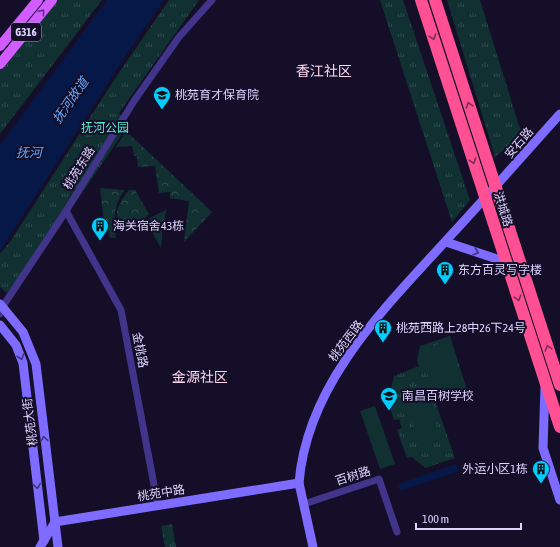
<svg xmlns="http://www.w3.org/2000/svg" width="560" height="547" viewBox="0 0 560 547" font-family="'Asap Condensed','Noto Sans SC',sans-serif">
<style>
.forest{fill:url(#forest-crowns)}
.park{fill:url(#park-tufts)}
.pitch{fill:#103032}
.water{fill:#061848}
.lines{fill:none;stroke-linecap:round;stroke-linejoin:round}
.street{stroke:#40358a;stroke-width:7}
.secondary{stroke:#7d6cff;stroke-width:9}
.primary{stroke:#d15cff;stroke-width:10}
.highway{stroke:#ff5093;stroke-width:12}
.oneway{stroke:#6a3189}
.oneway2{stroke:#7e2c58}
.oneway3{stroke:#3f347e}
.labels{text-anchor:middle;stroke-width:4;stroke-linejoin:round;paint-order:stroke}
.shield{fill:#150e28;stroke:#a199be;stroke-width:1}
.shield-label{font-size:11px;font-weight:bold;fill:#ddd5ff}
.poi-label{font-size:12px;fill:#ddd5ff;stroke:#150e28;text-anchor:start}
.park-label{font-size:12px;fill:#57e9d2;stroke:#150e28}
.street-label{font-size:12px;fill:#ddd5ff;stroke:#150e28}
.water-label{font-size:13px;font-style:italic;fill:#63a8ff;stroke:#150e28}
.quarter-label{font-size:14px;fill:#ffd7ed;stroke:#150e28}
</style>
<defs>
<pattern id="forest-crowns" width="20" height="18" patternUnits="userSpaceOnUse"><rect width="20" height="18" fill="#103032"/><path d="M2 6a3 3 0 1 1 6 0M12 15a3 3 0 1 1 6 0" fill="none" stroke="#324d51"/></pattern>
<pattern id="park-tufts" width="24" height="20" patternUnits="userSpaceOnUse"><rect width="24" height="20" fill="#103032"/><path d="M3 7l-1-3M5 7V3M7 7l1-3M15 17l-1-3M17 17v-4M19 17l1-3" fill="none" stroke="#324d51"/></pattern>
</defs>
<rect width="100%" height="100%" fill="#150e28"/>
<g class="forest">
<polygon points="126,131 212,212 184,242 189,201 170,198 170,192 159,193 155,166 138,167 137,156 134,156 132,146 116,147"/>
<path d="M 100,188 L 125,190 C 113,205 114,219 116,238 L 110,238 L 107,227 L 104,224 Z"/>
<path d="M 129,190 L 135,190 L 149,214 L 144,219 L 119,222 C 112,212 123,197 129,190 Z"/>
<path d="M 167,209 L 163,223 L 161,248 L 146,222 C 152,215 160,214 167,209 Z"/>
</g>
<g class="park">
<polygon points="55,0 102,0 0,134 0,70"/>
<polygon points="169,0 199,0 119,113 129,124 63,221 7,293 0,287 0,254 10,242 114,80"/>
<polygon points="380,0 403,0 470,200 452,222"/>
<polygon points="447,0 480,0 522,135 495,157"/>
<polygon points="450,336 467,390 435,401 455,458 425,468 412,457 407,458 397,430 402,428 399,419 394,420 387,399 390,394 394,376 419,366 417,360 420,346"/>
<polygon points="172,524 176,547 165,547 161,526"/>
</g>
<g class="pitch">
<polygon points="450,341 465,388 435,398 420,350"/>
<polygon points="424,388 441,439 421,446 403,395"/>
<polygon points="375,406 395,464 380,469 360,411"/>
</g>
<g class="water">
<polygon points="107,0 164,0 126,55 0,251 0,145"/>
<polygon points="456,464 459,471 400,491 398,484"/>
</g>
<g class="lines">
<g class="street">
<polyline points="66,211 121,310 158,506"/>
<polyline points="0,314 3,306 66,211 134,101 179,37 212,0"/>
<polyline points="304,504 379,479 397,532"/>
</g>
<g class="secondary">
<polyline points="446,242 506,262"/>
<polyline points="0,304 23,332 36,364 58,547"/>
<polyline points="0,325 16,345 23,363 44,541"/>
<polyline points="545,386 543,448 560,500"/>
<polyline points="40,547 55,522 299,483"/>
<path d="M 313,547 L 299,483 C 307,381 388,305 453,233 C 489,194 524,154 560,114"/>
</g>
<g class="primary">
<polyline points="0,46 38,0"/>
<polyline points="0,64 52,0"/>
</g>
<g class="highway">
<polyline points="421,0 560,427"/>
<polyline points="435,0 560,385"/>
</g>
</g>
<defs><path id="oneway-chevron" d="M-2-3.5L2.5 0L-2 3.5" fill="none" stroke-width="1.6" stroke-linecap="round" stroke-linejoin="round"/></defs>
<use class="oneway" href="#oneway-chevron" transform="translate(42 12) rotate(-51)"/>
<g class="oneway2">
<use href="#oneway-chevron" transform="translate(433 37) rotate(72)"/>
<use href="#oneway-chevron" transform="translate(469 105) rotate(-108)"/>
<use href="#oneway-chevron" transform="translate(473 161) rotate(72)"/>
<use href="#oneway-chevron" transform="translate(518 298) rotate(72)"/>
<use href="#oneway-chevron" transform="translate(548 348) rotate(-108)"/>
</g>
<g class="oneway3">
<use href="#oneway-chevron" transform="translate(476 252) rotate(19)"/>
<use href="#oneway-chevron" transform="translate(21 357) rotate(71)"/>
<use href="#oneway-chevron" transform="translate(44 439) rotate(-97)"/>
<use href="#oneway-chevron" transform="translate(37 486) rotate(83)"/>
</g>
<defs>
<symbol id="school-pin" viewBox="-11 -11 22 30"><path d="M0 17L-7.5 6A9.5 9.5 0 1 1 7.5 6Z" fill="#01ceff" stroke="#150e28"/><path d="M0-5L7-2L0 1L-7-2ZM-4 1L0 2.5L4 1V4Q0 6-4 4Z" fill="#111"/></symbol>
<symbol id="building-pin" viewBox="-11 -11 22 30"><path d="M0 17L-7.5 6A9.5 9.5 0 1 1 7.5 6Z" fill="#01ceff" stroke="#150e28"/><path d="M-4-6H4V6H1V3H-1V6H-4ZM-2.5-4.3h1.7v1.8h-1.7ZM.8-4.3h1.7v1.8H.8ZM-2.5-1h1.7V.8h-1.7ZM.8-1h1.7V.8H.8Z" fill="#111"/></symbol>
</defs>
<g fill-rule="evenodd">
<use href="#school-pin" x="152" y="85" width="20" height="27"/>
<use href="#building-pin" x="90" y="216" width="20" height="27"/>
<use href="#building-pin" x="435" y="260" width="20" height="27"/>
<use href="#building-pin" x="373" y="318" width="20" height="27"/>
<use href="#school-pin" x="379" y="386" width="20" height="27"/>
<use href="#building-pin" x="531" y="459" width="20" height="27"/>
</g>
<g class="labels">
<rect class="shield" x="11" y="23" width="30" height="18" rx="3"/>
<g class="shield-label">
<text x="26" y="36">G316</text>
</g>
<g class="poi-label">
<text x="175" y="99">桃苑育才保育院</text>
<text x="113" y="230">海关宿舍43栋</text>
<text x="458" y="274">东方百灵写字楼</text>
<text x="396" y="332">桃苑西路上28中26下24号</text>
<text x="402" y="400">南昌百树学校</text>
<text x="528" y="473" text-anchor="end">外运小区1栋</text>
</g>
<g class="park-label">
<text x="105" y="132">抚河公园</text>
</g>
<g class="street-label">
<text transform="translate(519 143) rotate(-49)" y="4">安石路</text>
<text transform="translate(79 168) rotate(-58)" y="4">桃苑东路</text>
<text transform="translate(503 209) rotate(72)" y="4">洪城路</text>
<text transform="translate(346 341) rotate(-53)" y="4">桃苑西路</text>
<text transform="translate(140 350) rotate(79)" y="4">金桃路</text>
<text transform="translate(30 422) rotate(-97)" y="4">桃苑大街</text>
<text transform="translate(353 476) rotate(-18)" y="4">百树路</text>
<text transform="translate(161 493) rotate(-9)" y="4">桃苑中路</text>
</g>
<g class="water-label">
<text transform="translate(70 100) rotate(-55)" y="5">抚河故道</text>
<text x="29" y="157">抚河</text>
</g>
<g class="quarter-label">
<text x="324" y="76">香江社区</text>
<text x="200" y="382">金源社区</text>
</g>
</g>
<path d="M416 523v6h105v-6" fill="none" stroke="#ddd5ff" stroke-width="2"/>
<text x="422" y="523" font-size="12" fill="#ddd5ff" stroke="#150e28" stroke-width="3" paint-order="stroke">100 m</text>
</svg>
